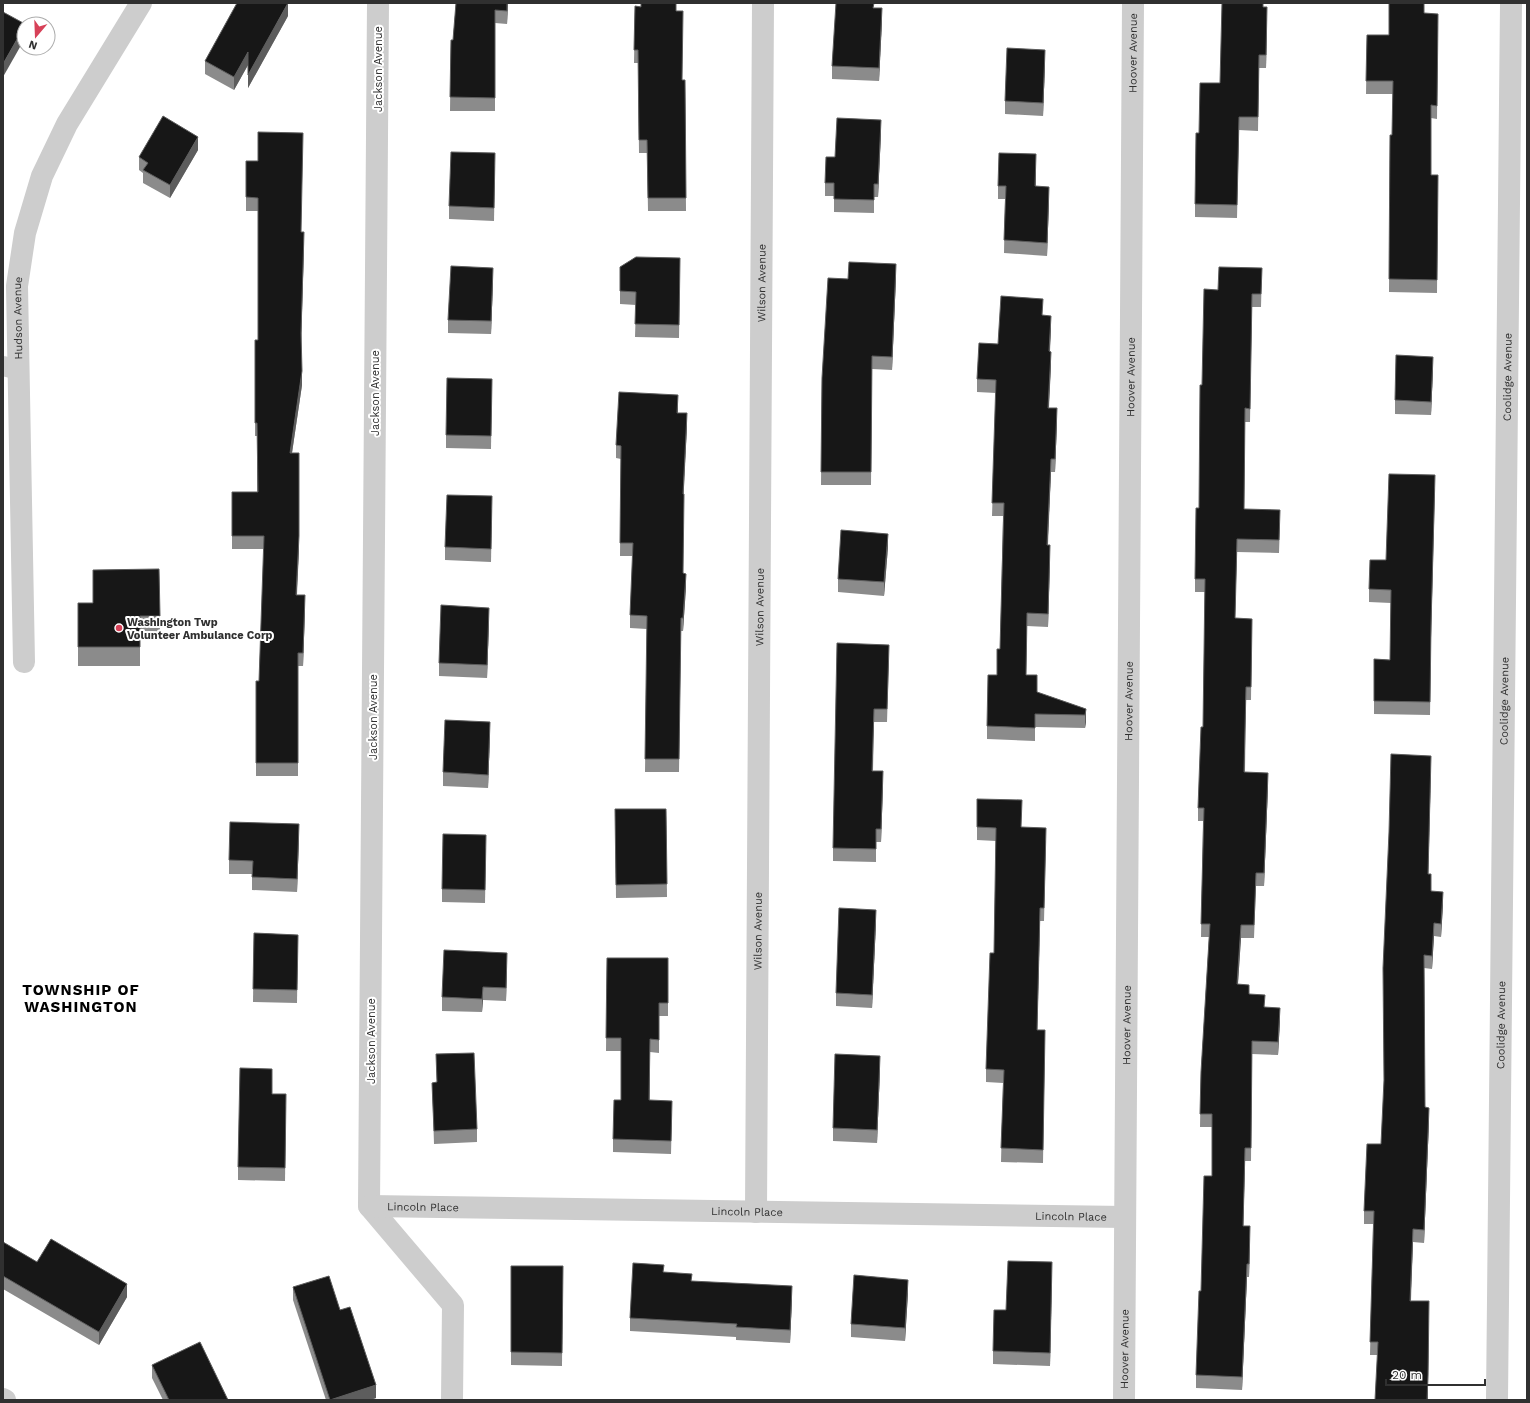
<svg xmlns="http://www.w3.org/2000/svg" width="1530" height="1403" viewBox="0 0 1530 1403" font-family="'Work Sans',sans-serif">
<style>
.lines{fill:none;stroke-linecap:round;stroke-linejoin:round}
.service{stroke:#cdcdcd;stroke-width:20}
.minor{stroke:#cdcdcd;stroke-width:22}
.wall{fill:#8b8b8b}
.shaded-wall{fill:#5d5d5d}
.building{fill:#171717;stroke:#5d5d5d}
.poi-dot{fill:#d74158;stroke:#fff;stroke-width:1.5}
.labels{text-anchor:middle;stroke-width:4;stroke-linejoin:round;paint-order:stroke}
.street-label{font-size:11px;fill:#303030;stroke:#fff}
.poi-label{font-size:11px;font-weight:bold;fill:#303030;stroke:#fff;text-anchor:start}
.district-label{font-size:15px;font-weight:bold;letter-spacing:1px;fill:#000;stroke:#fff}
</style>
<rect width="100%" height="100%" fill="#fff"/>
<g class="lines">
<polyline class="service" points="3,366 19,370"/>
<g class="minor">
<polyline points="378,3 369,1206 453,1305 452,1400"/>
<path id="s1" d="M 24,662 L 17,286 L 25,233 L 42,176 L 67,124 L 141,3"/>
<path id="s2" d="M 369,1206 L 1125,1217"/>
<path id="s3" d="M 756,1212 L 763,3"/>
<polyline points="3,1399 5,1400"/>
<path id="s4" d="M 1124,1400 L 1133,3"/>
<path id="s5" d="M 1497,1400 L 1511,3"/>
</g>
</g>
<g class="wall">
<polygon points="456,3 508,3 507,24 495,23 495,111 450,111 451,40 453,40"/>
<polygon points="1263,3 1263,7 1267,20 1266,68 1259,68 1258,131 1239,130 1237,218 1195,217 1195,204 1199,133 1220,83"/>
<polygon points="635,6 676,11 682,80 685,80 686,211 648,211 647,153 639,153 638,63 634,63"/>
<polygon points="874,8 882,21 879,81 832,79 832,66"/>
<polygon points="1424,13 1438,27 1437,119 1431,118 1431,175 1438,175 1437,293 1389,292 1390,135 1392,135 1393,94 1366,94 1367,35 1389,35"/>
<polygon points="288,16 248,88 248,65 234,90 205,74 205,61"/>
<polygon points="1045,63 1043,116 1005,114 1005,101"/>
<polygon points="881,133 878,197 874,197 874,213 834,212 834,196 825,196 825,183 835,157"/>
<polygon points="198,150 170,198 143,183 143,173 139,170 139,157"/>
<polygon points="246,161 301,232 304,245 301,342 302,385 292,453 299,549 297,595 305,608 303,666 298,666 298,776 256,776 256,681 259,681 264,549 232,549 232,492 257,492 257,436 255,436 255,340 258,340 258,211 246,211"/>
<polygon points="495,166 494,221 449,219 449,206"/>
<polygon points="1036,167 1036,186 1049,200 1047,256 1004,253 1005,199 998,199 998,186"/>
<polygon points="680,258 679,338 635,337 636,305 620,304 620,291"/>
<polygon points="1262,268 1261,307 1252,307 1250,422 1245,422 1244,509 1280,523 1279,553 1237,552 1235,618 1252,619 1251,700 1246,700 1245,772 1268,786 1264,886 1256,886 1254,938 1241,938 1238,984 1265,1007 1280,1021 1278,1055 1252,1054 1251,1161 1245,1161 1243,1226 1250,1239 1249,1277 1247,1277 1242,1390 1196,1388 1196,1375 1201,1291 1212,1176 1212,1127 1200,1127 1201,1072 1209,937 1201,937 1203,821 1198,821 1198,808 1203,727 1205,592 1195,592 1195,579 1199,508 1202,385 1218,290"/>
<polygon points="896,277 892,370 872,369 871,485 821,485 822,378 848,279"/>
<polygon points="493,281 491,334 448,333 448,320"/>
<polygon points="1043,315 1051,329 1050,352 1051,365 1049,408 1057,421 1055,472 1051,472 1048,545 1050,558 1048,627 1027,626 1026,675 1037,692 1086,709 1086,722 1085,728 1035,727 1035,741 987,739 987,726 997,675 1000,649 1003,516 992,516 996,393 977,392 977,379 998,344"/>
<polygon points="1433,370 1431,415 1395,414 1395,400"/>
<polygon points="492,379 491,449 446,448 446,435"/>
<polygon points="678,408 678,413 687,426 683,494 683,573 686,587 683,631 681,631 679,772 645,772 647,629 630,628 630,615 633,556 620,556 621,459 616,458 616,445"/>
<polygon points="1435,488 1431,638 1430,715 1374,714 1374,659 1390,660 1391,603 1369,602 1369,589 1386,560"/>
<polygon points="492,509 491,562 445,560 445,547"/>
<polygon points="888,547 884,596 838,592 838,579"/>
<polygon points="159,569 160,635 140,635 140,666 78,666 78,603 93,603"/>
<polygon points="489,621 487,678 439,676 439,663"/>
<polygon points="889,658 887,722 874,722 873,771 883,784 881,842 876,842 876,862 833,861 833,848"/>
<polygon points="490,735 488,788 443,786 443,772"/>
<polygon points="1431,769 1428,874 1431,891 1443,905 1441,937 1434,936 1432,969 1424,968 1425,1107 1429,1121 1424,1243 1413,1242 1411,1301 1428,1388 1377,1355 1370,1355 1373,1224 1364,1224 1364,1211 1381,1144"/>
<polygon points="977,799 1021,827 1046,841 1044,921 1040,921 1037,1030 1045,1030 1043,1163 1001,1162 1003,1083 986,1082 986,1069 994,953 996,841 977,840"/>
<polygon points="615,809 666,809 667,897 616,898"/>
<polygon points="299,837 297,892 252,890 252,874 229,874 229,860"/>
<polygon points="486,848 485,903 442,902 442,889"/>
<polygon points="876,923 872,1008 836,1006 836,993"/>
<polygon points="254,933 298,935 297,1003 253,1002"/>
<polygon points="607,958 668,958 668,1016 659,1016 659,1053 650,1052 650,1100 672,1114 671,1154 613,1152 613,1139 621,1100 621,1051 606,1051"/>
<polygon points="507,966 506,1001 483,1000 482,1012 442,1011 442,997"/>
<polygon points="436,1054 477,1129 477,1142 434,1144 432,1083 437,1082"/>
<polygon points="880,1069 877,1143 833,1141 833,1128"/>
<polygon points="272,1094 286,1107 285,1181 238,1180 238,1167"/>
<polygon points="3,1242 37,1262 127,1297 99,1345 3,1289"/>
<polygon points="511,1266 563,1266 562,1366 511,1365"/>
<polygon points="664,1272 692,1281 792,1299 790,1343 736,1340 736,1337 630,1331 630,1318"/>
<polygon points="1052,1275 1050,1366 993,1364 993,1351 1006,1310"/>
<polygon points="293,1287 340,1310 376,1398 370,1400 326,1400 293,1300"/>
<polygon points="908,1293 905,1341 851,1337 851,1324"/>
<polygon points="152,1365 228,1400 163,1400 152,1378"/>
</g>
<g class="shaded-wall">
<polygon points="288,3 288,16 248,88 248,75"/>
<polygon points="507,3 508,3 507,24"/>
<polygon points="1267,7 1267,20 1266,68 1266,55"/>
<polygon points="882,8 882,21 879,81 879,68"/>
<polygon points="24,27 24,40 3,77 3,64"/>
<polygon points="1045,50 1045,63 1043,116 1043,103"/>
<polygon points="248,52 248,65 234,90 234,77"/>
<polygon points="881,120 881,133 878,197 878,184"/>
<polygon points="198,137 198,150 170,198 170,185"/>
<polygon points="1036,154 1036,167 1035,199 1035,186"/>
<polygon points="1049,187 1049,200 1047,256 1047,243"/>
<polygon points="304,232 304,245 301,346 301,333"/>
<polygon points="896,264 896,277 892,370 892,357"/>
<polygon points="493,268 493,281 491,334 491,321"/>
<polygon points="1051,316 1051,329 1049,364 1049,351"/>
<polygon points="1051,352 1051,365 1048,421 1048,408"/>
<polygon points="1433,357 1433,370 1431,415 1431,402"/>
<polygon points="302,371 302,385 290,466 290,453"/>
<polygon points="678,395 678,408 677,426 677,413"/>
<polygon points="1057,408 1057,421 1055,472 1055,459"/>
<polygon points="687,413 687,426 683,508 683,494"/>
<polygon points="1051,459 1051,472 1047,558 1047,545"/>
<polygon points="1435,475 1431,638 1430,715 1431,625"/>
<polygon points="888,534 888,547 884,596 884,582"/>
<polygon points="299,536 299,549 296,608 296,595"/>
<polygon points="1050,545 1050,558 1048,627 1048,614"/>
<polygon points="686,574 686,587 683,631 683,618"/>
<polygon points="305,595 305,608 303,666 303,653"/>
<polygon points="489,608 489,621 487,678 487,665"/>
<polygon points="1086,709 1086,722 1085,728 1085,715"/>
<polygon points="490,722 490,735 488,788 488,775"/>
<polygon points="1431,756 1431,769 1428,887 1428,874"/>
<polygon points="883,771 883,784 881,842 881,829"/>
<polygon points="1268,773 1268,786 1264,886 1264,873"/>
<polygon points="299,824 299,837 297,892 297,879"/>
<polygon points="1443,892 1443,905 1441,937 1441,924"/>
<polygon points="1040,908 1040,921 1037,1043 1037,1030"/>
<polygon points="876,910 876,923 872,1008 872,995"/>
<polygon points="1434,923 1434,936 1432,969 1432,956"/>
<polygon points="1241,925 1241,938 1237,997 1237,984"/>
<polygon points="507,953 507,966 506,1001 506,988"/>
<polygon points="483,987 483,1000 482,1012 482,999"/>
<polygon points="1280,1008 1280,1021 1278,1055 1278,1042"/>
<polygon points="880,1056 880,1069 877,1143 877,1130"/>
<polygon points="1429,1108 1429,1121 1424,1243 1424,1230"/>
<polygon points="1245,1148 1245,1161 1243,1239 1243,1226"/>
<polygon points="1250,1226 1250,1239 1249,1277 1249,1264"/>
<polygon points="1413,1229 1413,1242 1410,1314 1410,1301"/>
<polygon points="1052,1262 1052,1275 1050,1366 1050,1353"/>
<polygon points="1247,1264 1247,1277 1242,1390 1242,1377"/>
<polygon points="908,1280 908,1293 905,1341 905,1328"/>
<polygon points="127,1284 127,1297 99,1345 99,1332"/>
<polygon points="792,1286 792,1299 790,1343 790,1330"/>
<polygon points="1429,1314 1428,1388 1428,1400 1427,1400"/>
<polygon points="376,1385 376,1398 370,1400 330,1400"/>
</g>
<g class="building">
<polygon points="237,3 288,3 248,75 248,52 234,77 205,61"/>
<polygon points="456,3 507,3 507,11 495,10 495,98 450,97 451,40 453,40"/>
<polygon points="641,3 676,3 676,11 683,11 682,80 685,80 686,198 648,198 647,140 639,140 638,50 634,50 635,6 641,7"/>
<polygon points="836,3 874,3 873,8 882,8 879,68 832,66"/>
<polygon points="1222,3 1263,3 1263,7 1267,7 1266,55 1259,55 1258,117 1239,117 1237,205 1195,204 1196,133 1199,133 1200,83 1220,83"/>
<polygon points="1389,3 1424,3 1424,13 1438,14 1437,106 1431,105 1431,175 1438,175 1437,280 1389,279 1390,135 1392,135 1393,81 1366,81 1367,35 1389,35"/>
<polygon points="3,12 25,24 24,24 24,27 3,64"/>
<polygon points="1007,48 1045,50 1043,103 1005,101"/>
<polygon points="163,116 198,137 170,185 143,170 148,163 139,157"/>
<polygon points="837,118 881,120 878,184 874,184 874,200 834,199 834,183 825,183 826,157 835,157"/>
<polygon points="258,132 303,133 301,232 304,232 301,333 302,371 290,453 299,453 299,536 296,595 305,595 303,653 298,653 298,763 256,763 256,681 259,681 264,536 232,536 232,492 258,492 257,423 255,423 255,340 258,340 258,198 246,197 246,161 258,161"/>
<polygon points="451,152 495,153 494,208 449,206"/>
<polygon points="999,153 1036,154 1035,186 1049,187 1047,243 1004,240 1006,186 998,186"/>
<polygon points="636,257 680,258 679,325 635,324 636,292 620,291 620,267"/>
<polygon points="849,262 896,264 892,357 872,356 871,472 821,472 822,378 828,278 848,279"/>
<polygon points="451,266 493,268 491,321 448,320"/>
<polygon points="1219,267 1262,268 1261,294 1252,294 1250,409 1245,408 1244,509 1280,510 1279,540 1237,539 1235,618 1252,619 1251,687 1246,687 1244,772 1268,773 1264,873 1256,873 1254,925 1241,925 1237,984 1249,985 1249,994 1265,995 1264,1007 1280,1008 1278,1042 1252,1041 1251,1148 1245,1148 1243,1226 1250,1226 1249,1264 1247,1264 1242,1377 1196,1375 1199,1291 1201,1291 1204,1176 1212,1176 1212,1114 1200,1114 1201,1072 1210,924 1201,924 1204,808 1198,808 1201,727 1203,727 1205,579 1195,579 1196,508 1199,508 1200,385 1202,385 1204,289 1218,290"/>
<polygon points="1001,296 1043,299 1042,315 1051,316 1049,351 1051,352 1048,408 1057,408 1055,459 1051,459 1047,545 1050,545 1048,614 1027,613 1026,675 1037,675 1037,692 1086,709 1085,715 1035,714 1035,728 987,726 988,675 997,675 997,649 1000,649 1004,503 992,503 996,380 977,379 979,343 998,344"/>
<polygon points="1396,355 1433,357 1431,402 1395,400"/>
<polygon points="447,378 492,379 491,436 446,435"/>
<polygon points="619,392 678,395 677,413 687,413 683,494 684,494 683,573 686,574 683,618 681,618 679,759 645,759 647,616 630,615 633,543 620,543 621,446 616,445"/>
<polygon points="1389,474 1435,475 1431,625 1430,702 1374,701 1374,659 1390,660 1391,590 1369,589 1370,560 1386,560"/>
<polygon points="447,495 492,496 491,549 445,547"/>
<polygon points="841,530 888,534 884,582 838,579"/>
<polygon points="159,569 160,616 140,616 140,647 78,647 78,603 93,603 93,570"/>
<polygon points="441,605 489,608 487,665 439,663"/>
<polygon points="837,643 889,645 887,709 874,709 872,771 883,771 881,829 876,829 876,849 833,848"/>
<polygon points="445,720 490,722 488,775 443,772"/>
<polygon points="1391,754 1431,756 1428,874 1431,874 1431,891 1443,892 1441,924 1434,923 1432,956 1424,955 1425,1107 1429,1108 1424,1230 1413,1229 1410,1301 1429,1301 1428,1375 1427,1400 1375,1400 1378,1342 1370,1342 1374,1211 1364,1211 1367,1144 1381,1144 1384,1080 1383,968 1389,832"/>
<polygon points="977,799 1022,800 1021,827 1046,828 1044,908 1040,908 1037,1030 1045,1030 1043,1150 1001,1148 1004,1070 986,1069 990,953 994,953 996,828 977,827"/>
<polygon points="615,809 666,809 667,884 616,885"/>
<polygon points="230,822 299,824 297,879 252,877 253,861 229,860"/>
<polygon points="443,834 486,835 485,890 442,889"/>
<polygon points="839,908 876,910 872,995 836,993"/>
<polygon points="254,933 298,935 297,990 253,989"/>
<polygon points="444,950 507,953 506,988 483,987 482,999 442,997"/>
<polygon points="607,958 668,958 668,1003 659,1003 659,1040 650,1039 649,1100 672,1101 671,1141 613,1139 614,1100 621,1100 621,1038 606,1038"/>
<polygon points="474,1053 477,1129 434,1131 432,1083 437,1082 436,1054"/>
<polygon points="835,1054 880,1056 877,1130 833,1128"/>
<polygon points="240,1068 272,1069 272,1094 286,1094 285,1168 238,1167"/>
<polygon points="51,1239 127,1284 99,1332 3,1276 3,1242 37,1262"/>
<polygon points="1008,1261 1052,1262 1050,1353 993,1351 994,1310 1006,1310"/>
<polygon points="633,1263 664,1265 663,1272 692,1274 691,1281 792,1286 790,1330 736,1327 737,1324 630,1318"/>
<polygon points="511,1266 563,1266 562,1353 511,1352"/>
<polygon points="854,1275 908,1280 905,1328 851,1324"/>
<polygon points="329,1276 340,1310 350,1307 376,1385 330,1400 293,1287"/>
<polygon points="200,1342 228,1400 169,1400 152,1365"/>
</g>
<circle class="poi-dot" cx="119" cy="628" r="4"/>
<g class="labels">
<g class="street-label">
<text dy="4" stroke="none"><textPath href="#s4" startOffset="1347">Hoover Avenue</textPath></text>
<text transform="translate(378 69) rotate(-90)" y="4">Jackson Avenue</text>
<text dy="4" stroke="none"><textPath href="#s3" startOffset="929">Wilson Avenue</textPath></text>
<text dy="4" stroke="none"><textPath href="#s1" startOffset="344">Hudson Avenue</textPath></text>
<text dy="4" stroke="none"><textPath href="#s4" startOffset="1023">Hoover Avenue</textPath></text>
<text dy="4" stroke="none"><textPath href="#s5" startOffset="1023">Coolidge Avenue</textPath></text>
<text transform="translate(375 393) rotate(-90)" y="4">Jackson Avenue</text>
<text dy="4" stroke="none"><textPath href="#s3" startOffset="605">Wilson Avenue</textPath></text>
<text dy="4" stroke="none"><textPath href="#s4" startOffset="699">Hoover Avenue</textPath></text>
<text dy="4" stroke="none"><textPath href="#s5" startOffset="699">Coolidge Avenue</textPath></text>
<text transform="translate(373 717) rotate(-90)" y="4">Jackson Avenue</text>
<text dy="4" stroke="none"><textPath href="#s3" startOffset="281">Wilson Avenue</textPath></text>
<text dy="4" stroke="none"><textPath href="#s4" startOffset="375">Hoover Avenue</textPath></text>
<text dy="4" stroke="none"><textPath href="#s5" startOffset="375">Coolidge Avenue</textPath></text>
<text transform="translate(371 1041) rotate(-90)" y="4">Jackson Avenue</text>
<text dy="4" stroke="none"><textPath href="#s2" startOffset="54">Lincoln Place</textPath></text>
<text dy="4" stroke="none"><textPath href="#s2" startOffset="378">Lincoln Place</textPath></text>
<text dy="4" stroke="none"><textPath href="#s2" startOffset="702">Lincoln Place</textPath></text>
<text dy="4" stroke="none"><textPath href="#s4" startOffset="51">Hoover Avenue</textPath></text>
</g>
<g class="poi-label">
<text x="127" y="626">Washington Twp<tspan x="127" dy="13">Volunteer Ambulance Corp</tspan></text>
</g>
<g class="district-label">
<text x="81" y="995">TOWNSHIP OF<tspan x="81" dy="17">WASHINGTON</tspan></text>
</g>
</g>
<rect width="1530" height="1403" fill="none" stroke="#303030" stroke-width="8"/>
<g transform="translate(36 36) rotate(199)"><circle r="19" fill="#ffffff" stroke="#acacac"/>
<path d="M0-3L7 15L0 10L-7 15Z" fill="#d74158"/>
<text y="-6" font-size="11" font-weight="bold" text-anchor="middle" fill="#303030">N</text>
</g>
<path d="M1386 1379v6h99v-6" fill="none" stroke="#303030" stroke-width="2"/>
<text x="1392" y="1379" font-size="12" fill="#303030" stroke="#ffffff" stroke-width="3" paint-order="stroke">20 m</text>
</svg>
